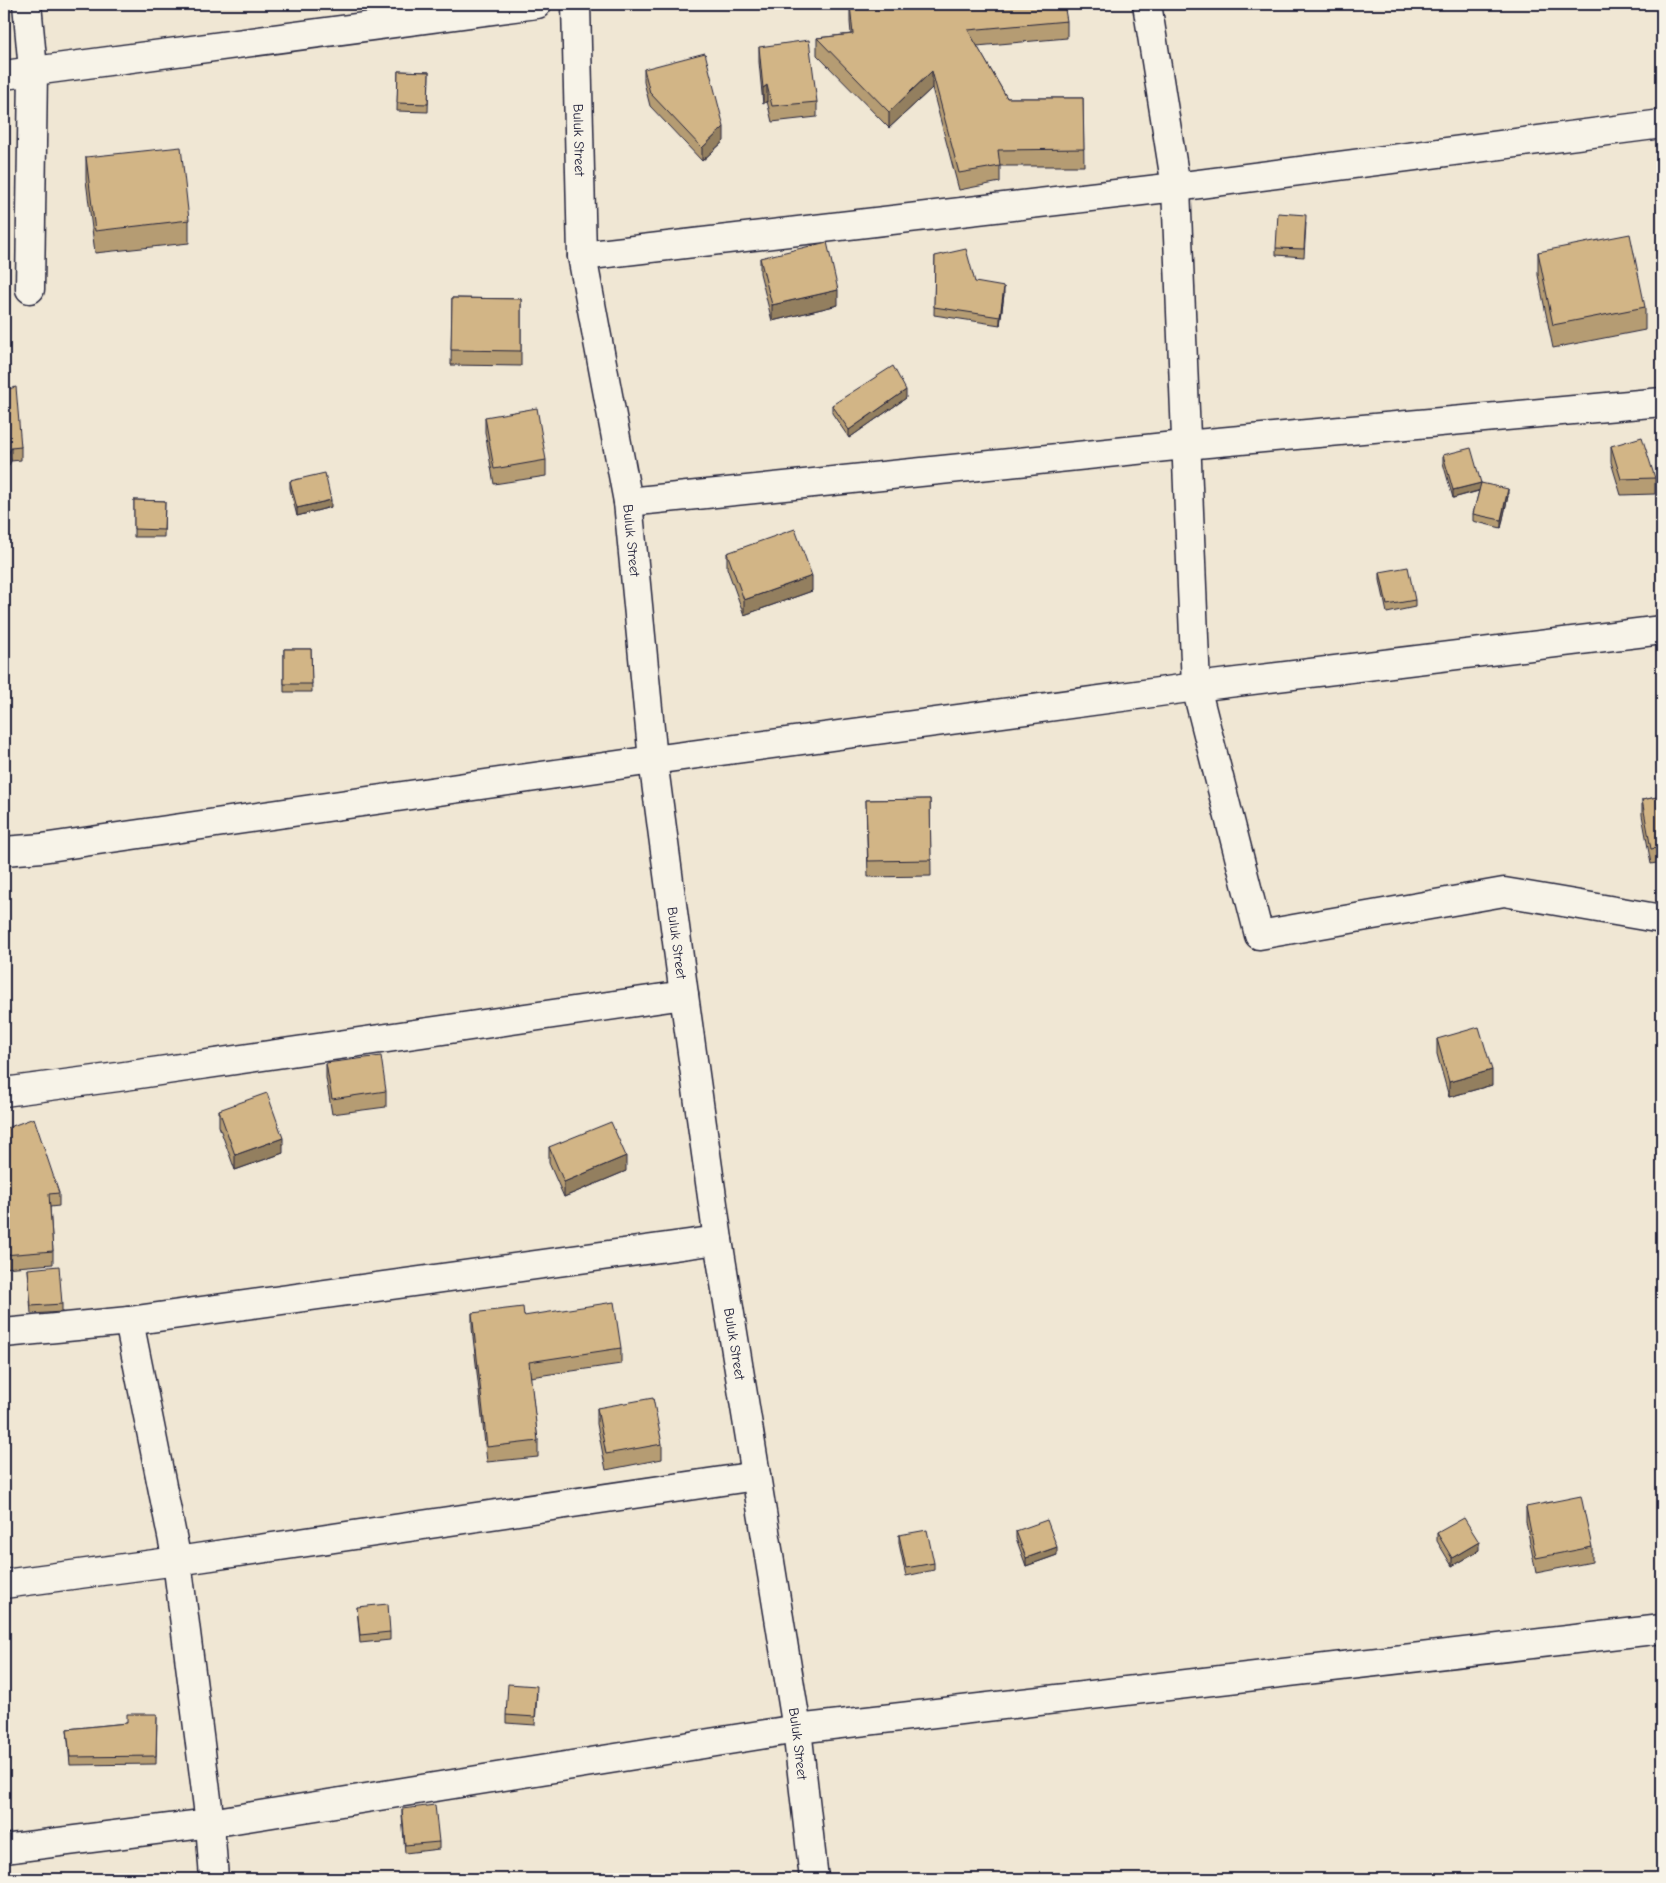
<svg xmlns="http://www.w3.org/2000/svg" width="1666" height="1883" viewBox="0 0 1666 1883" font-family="'Comic Neue',sans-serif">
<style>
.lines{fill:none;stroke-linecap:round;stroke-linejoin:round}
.minor-casing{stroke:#22223b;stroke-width:31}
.tertiary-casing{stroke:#22223b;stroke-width:31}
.minor{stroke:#f7f3e8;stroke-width:28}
.tertiary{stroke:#f7f3e8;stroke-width:28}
.wall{fill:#b59c73;stroke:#22223b}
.shaded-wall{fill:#937f5e;stroke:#22223b}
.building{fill:#d2b586;stroke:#22223b}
.labels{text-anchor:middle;stroke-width:4.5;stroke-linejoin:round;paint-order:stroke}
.street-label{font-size:14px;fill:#22223b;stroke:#f7f3e8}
</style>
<rect width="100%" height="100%" fill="#f0e7d4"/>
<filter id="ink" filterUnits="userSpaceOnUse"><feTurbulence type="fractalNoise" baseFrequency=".02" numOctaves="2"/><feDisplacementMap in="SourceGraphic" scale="10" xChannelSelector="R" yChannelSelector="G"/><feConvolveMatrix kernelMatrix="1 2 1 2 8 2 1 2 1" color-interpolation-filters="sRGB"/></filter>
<g filter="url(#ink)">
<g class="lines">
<defs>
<g id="minor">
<polyline points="27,4 33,70 30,289"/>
<polyline points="1147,4 1176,187 1196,687 1259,935 1504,892 1662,919"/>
<polyline points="4,75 537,4"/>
<polyline points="582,256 1176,187 1662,124"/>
<polyline points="628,502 1185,445 1662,402"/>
<polyline points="4,851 42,848 653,760 1196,687 1662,630"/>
<polyline points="4,1092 118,1077 684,995"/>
<polyline points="129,1321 177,1561 210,1823 214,1879"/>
<polyline points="4,1333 129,1321 718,1240"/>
<polyline points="4,1584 177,1561 756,1476"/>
<polyline points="4,1849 210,1823 797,1729 1662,1629"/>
</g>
<g id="tertiary">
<path id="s1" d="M 576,4 L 582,256 L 628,502 L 653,760 L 684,995 L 718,1240 L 797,1729 L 814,1879"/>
</g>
</defs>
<use href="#minor" class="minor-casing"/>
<use href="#tertiary" class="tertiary-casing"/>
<use href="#minor" class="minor"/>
<use href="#tertiary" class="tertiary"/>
</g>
<g class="wall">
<polygon points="1624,4 1662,4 1662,7 1625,10"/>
<polygon points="850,5 1067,21 1067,38 977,46 1007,98 1083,98 1084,166 1000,166 1000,182 959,190 932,88 889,128 817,55 817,38 851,34 850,22"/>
<polygon points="759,47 817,102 817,117 772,122 767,101 763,104 759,62"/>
<polygon points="644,69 724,141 702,161 650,106 644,82"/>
<polygon points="398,71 429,72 428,112 397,111"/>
<polygon points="86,157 189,220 189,243 95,253 86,180"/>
<polygon points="1306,223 1304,257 1276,255 1276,248"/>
<polygon points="1538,252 1645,307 1645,330 1553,348 1538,275"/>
<polygon points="935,256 975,282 1004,294 1000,325 934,315"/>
<polygon points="760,258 838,305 772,321 760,273"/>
<polygon points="452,298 521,299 521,366 451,365"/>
<polygon points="4,390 21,447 21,460 11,461"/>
<polygon points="906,398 849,438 832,413 832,405"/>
<polygon points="485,417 546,460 546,476 494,484 485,432"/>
<polygon points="1611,446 1655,478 1655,494 1621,495 1611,462"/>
<polygon points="1443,455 1481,483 1508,496 1501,528 1473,521 1473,514 1479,491 1453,498 1443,463"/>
<polygon points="290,481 331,507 297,516 290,488"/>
<polygon points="134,500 165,501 164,537 134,537"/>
<polygon points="727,553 812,591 744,615 727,568"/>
<polygon points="1380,572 1415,600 1415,607 1387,613 1380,580"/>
<polygon points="284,649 311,649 312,692 284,692"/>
<polygon points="1662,796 1662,862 1651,864 1642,815 1642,800"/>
<polygon points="930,799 931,876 868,877 866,800"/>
<polygon points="1437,1039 1492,1085 1449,1097 1437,1054"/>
<polygon points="326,1063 386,1091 386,1107 332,1114 326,1078"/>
<polygon points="219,1110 283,1153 235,1170 219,1126"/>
<polygon points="4,1129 59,1193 59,1206 50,1207 53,1251 53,1264 4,1268"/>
<polygon points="549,1147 626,1171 564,1197 549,1163"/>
<polygon points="28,1269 62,1304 62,1312 31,1314"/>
<polygon points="472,1313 524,1316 621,1348 621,1364 530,1377 538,1441 538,1457 487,1462 472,1328"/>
<polygon points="597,1408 662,1444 662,1459 606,1470 597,1424"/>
<polygon points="1526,1507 1592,1547 1592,1562 1536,1573 1526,1522"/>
<polygon points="1016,1531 1057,1555 1026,1566 1016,1538"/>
<polygon points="1437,1533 1479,1550 1452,1566 1437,1541"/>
<polygon points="899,1535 934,1563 934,1570 906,1576 899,1543"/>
<polygon points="357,1607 390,1632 390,1640 360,1643"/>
<polygon points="537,1693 535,1725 506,1723 506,1715"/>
<polygon points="157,1714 156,1764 70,1765 67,1729 127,1723"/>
<polygon points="402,1809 439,1842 439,1849 405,1853 402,1816"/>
</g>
<g class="shaded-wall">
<polygon points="932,71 932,88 889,128 889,112"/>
<polygon points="767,85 767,101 763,104 763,88"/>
<polygon points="724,127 724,141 702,161 702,148"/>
<polygon points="1004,287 1004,294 1000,325 1000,317"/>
<polygon points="838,290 838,305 772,321 772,305"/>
<polygon points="906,390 906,398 849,438 849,430"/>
<polygon points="11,448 11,461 4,475 4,462"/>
<polygon points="1481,483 1481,490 1453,498 1453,490"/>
<polygon points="1508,489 1508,496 1501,528 1501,520"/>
<polygon points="331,500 331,507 297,516 297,508"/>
<polygon points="812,576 812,591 744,615 744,600"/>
<polygon points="1492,1070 1492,1085 1449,1097 1449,1082"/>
<polygon points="283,1138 283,1153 235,1170 235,1155"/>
<polygon points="626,1156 626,1171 564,1197 564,1182"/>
<polygon points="1479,1542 1479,1550 1452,1566 1452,1558"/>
<polygon points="1057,1547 1057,1555 1026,1566 1026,1558"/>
</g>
<g class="building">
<polygon points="858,4 1064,4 1067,21 968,30 1007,98 1083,98 1084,149 998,150 1000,166 959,173 932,71 889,112 817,38 853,34 850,5"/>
<polygon points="809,40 817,102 772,106 767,85 763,88 759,47"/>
<polygon points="705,53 724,127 702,148 650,93 644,69"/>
<polygon points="398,71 429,72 428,104 397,103"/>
<polygon points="181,147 189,220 95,231 86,157"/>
<polygon points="1278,213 1306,215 1304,249 1276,248"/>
<polygon points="1630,234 1645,307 1553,325 1538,252"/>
<polygon points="827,242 838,290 772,305 760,258"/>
<polygon points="966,249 975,282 1004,287 1000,317 934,307 935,256"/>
<polygon points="452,298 521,299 521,351 451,350"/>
<polygon points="893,366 906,390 849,430 832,405"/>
<polygon points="16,387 21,447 11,448 4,462 4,390"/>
<polygon points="537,408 546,460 494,469 485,417"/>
<polygon points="1642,437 1655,478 1621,479 1611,446"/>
<polygon points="1471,448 1481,483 1453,490 1443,455"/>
<polygon points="325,473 331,500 297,508 290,481"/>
<polygon points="1481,483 1508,489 1501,520 1473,514"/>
<polygon points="134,500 165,501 164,530 134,529"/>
<polygon points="795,529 812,576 744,600 727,553"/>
<polygon points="1408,567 1415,600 1387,605 1380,572"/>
<polygon points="284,649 311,649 312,684 284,684"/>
<polygon points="1662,796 1662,847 1651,849 1642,800"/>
<polygon points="930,799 931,860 868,861 866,800"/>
<polygon points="1479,1027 1492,1070 1449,1082 1437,1039"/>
<polygon points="381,1056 386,1091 332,1099 326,1063"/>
<polygon points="267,1093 283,1138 235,1155 219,1110"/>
<polygon points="34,1118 59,1193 49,1194 53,1251 4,1255 4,1129"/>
<polygon points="611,1122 626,1156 564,1182 549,1147"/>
<polygon points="59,1266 62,1304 31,1306 28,1269"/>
<polygon points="614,1302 621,1348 529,1362 538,1441 487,1447 472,1313 523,1307 524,1316"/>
<polygon points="653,1398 662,1444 606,1454 597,1408"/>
<polygon points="1581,1496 1592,1547 1536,1558 1526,1507"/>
<polygon points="1464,1518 1479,1542 1452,1558 1437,1533"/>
<polygon points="1047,1520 1057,1547 1026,1558 1016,1531"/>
<polygon points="927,1530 934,1563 906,1568 899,1535"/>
<polygon points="388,1604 390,1632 360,1635 357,1607"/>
<polygon points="508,1684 537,1686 535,1717 506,1715"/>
<polygon points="127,1714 157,1714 156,1756 70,1757 67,1729 127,1723"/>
<polygon points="435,1805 439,1842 405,1845 402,1809"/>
<polygon points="623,1872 624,1879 571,1879 571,1877"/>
</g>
</g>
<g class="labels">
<g class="street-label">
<text dy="5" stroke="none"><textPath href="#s1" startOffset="136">Buluk Street</textPath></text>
<text dy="5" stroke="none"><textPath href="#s1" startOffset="541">Buluk Street</textPath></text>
<text dy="5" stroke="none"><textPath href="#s1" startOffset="946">Buluk Street</textPath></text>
<text dy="5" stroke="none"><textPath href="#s1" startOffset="1351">Buluk Street</textPath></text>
<text dy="5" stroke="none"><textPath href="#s1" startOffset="1756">Buluk Street</textPath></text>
</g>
</g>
<rect width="1666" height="1883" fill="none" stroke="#f7f3e8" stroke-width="20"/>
<rect x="10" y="10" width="1646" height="1863" fill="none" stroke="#22223b" stroke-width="2" filter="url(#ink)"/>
</svg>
